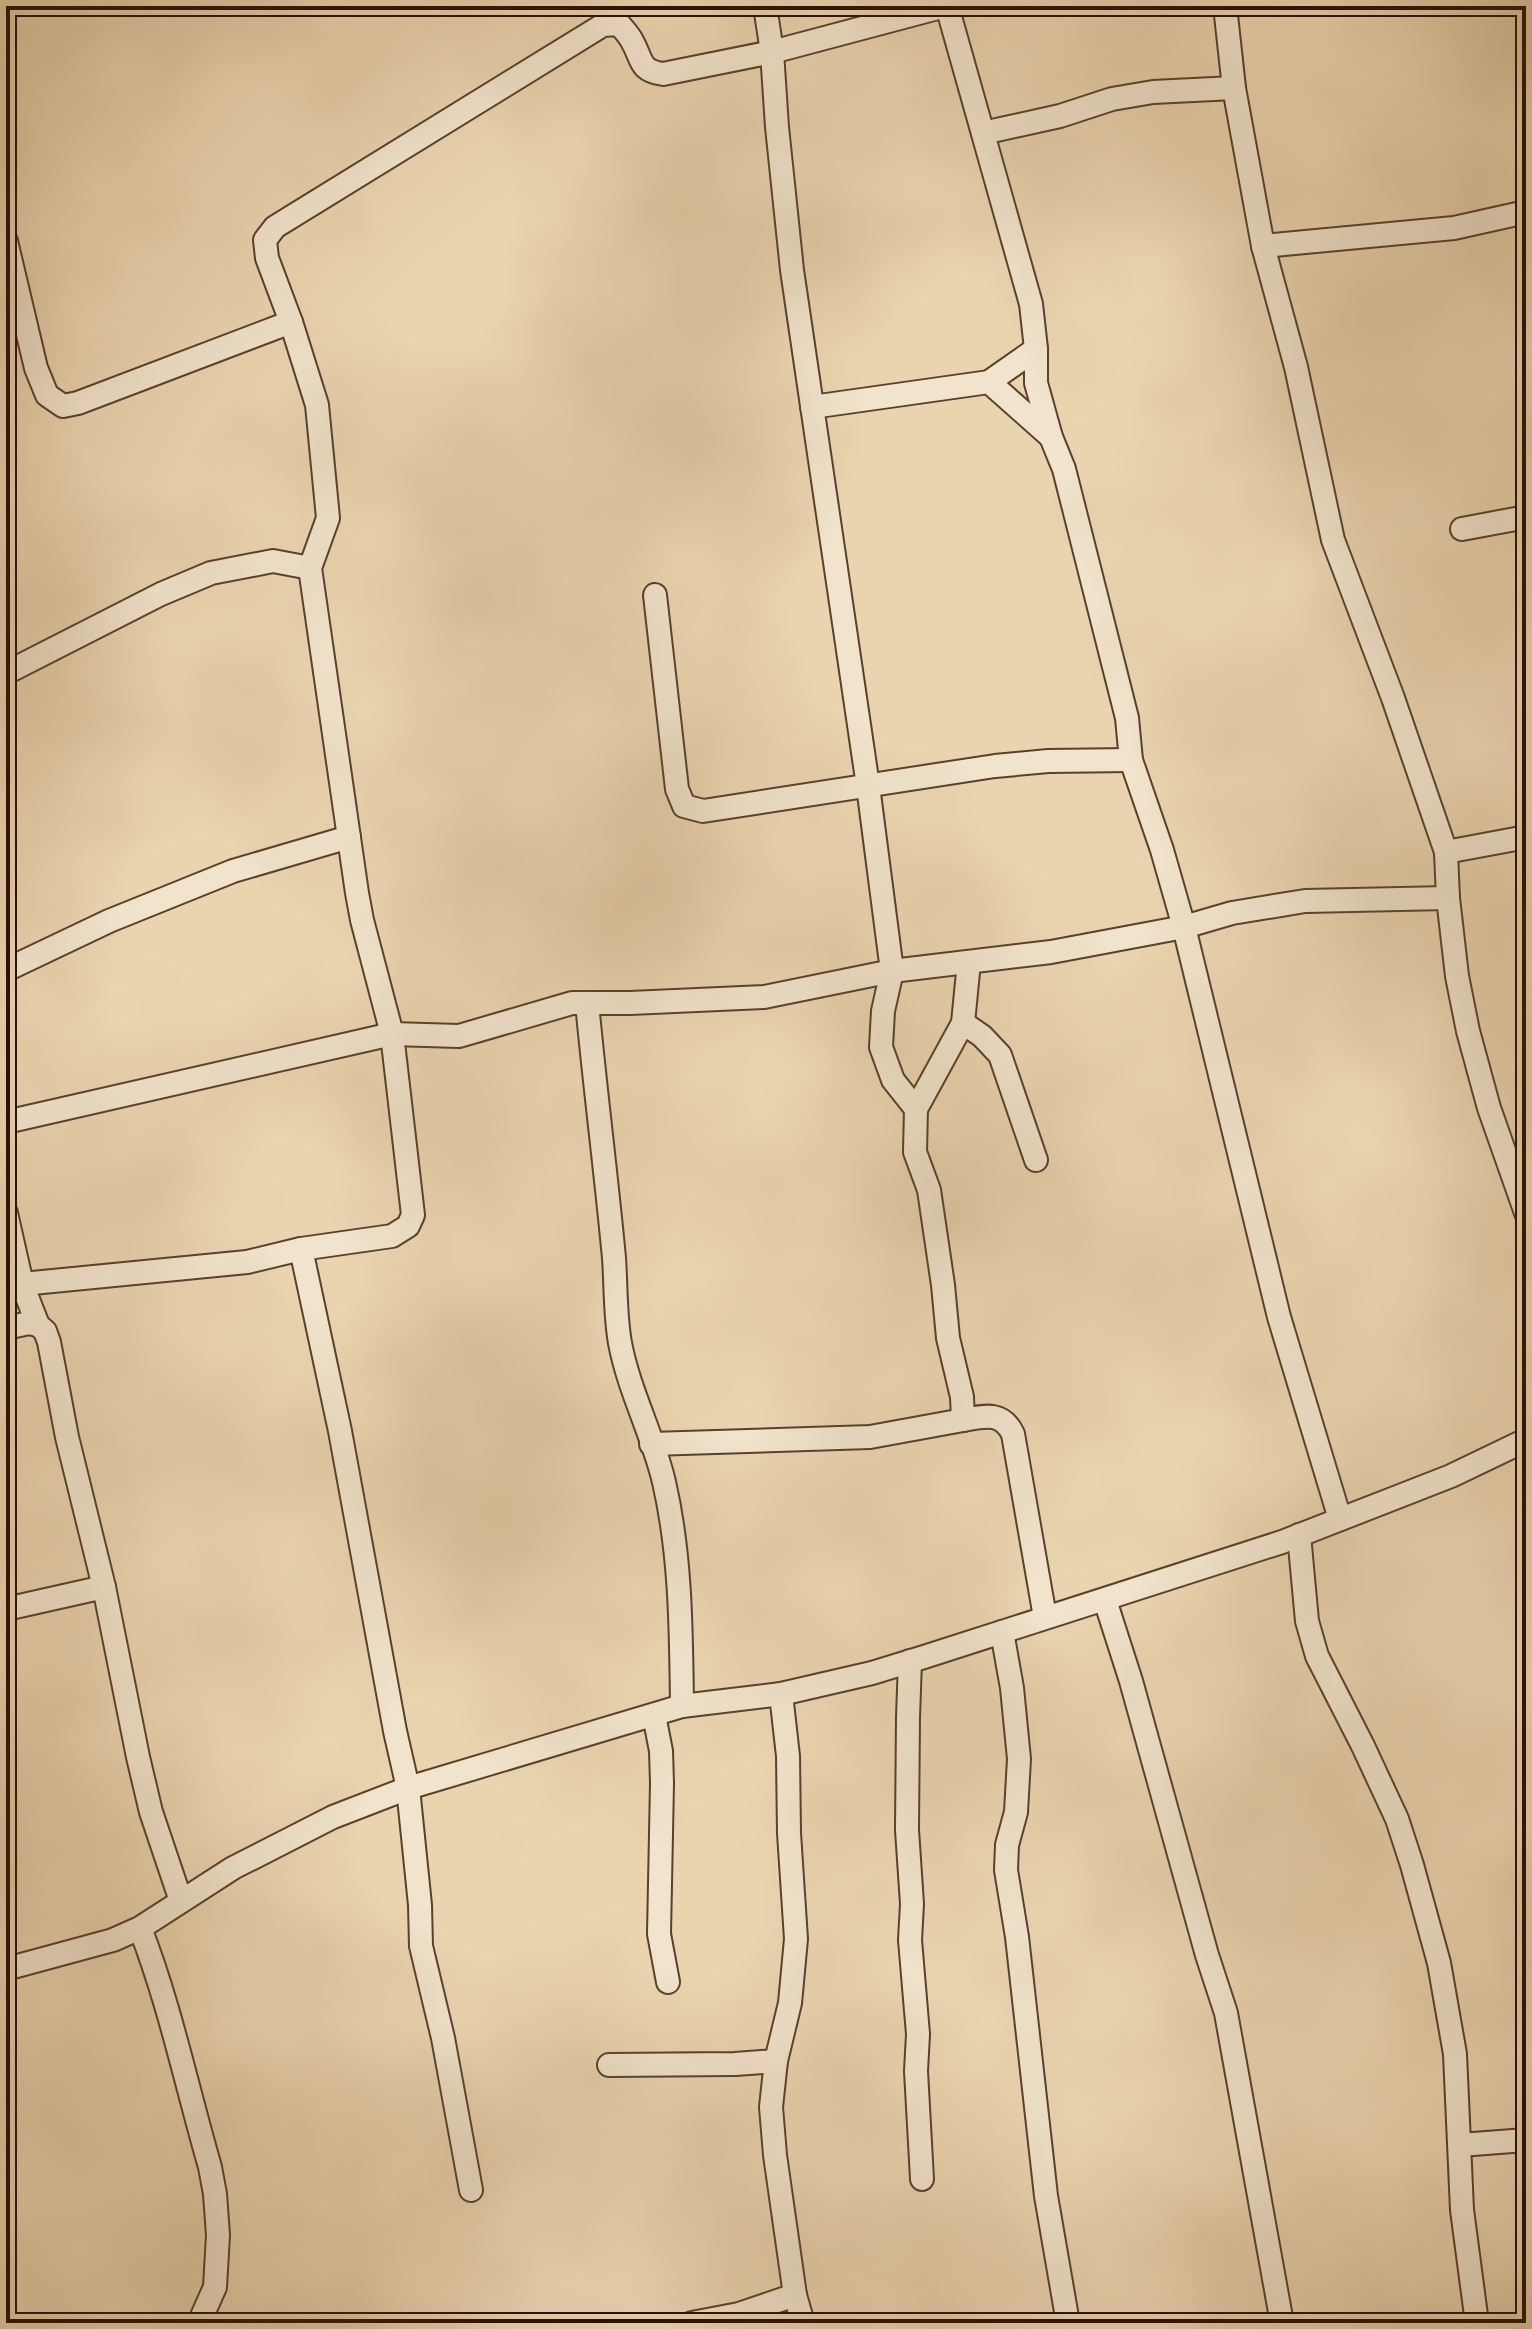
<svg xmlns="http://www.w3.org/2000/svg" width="1532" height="2329" viewBox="0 0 1532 2329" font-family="'Sorts Mill Goudy',serif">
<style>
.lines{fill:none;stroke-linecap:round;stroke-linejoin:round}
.street-casing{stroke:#5a402c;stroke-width:26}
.street{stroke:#f1e3cc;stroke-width:22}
</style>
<rect width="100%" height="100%" fill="#ead4b0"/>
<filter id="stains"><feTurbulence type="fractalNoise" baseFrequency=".0025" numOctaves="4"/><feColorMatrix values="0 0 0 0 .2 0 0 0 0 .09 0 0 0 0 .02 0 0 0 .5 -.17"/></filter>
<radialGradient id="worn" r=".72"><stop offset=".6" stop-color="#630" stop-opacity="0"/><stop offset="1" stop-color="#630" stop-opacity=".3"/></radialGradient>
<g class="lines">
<defs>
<g id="street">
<polyline points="765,6 772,52 777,127 792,270 868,786 892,971 883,1011 881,1047 893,1080 916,1109"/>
<polyline points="947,6 1031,304 1036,349 1036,383 1051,437 1064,469 1127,718 1131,760 1162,850 1184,927 1279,1317 1340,1519"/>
<polyline points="1225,6 1234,88 1263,246 1296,367 1333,540 1393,698 1446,852 1448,898 1457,976 1468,1031 1489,1108 1526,1213"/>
<polyline points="983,133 1060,116 1112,99 1153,92 1234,88"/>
<polyline points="6,241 36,368 47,395 63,406 78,403 291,322"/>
<polyline points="1263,246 1454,228 1526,212"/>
<polyline points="989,382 1051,437"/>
<polyline points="812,407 989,382 1036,349"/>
<polyline points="1462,529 1526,517"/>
<polyline points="655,595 677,789 684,806 703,811 995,766 1048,761 1131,760"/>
<polyline points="6,673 161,594 211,573 273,561 310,568"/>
<polyline points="1446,852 1526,837"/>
<path d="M 969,962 L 963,1023 L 916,1109 L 915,1152 L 929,1190 L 943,1285 L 948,1338 L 962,1397 L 963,1420 C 985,1416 1002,1411 1013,1434 L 1045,1617"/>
<polyline points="6,970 109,921 233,871 349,837"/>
<path d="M 587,1003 C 595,1088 606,1173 614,1258 C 616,1286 615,1315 620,1343 C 629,1391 653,1435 664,1482 C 681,1556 681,1631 682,1706"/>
<polyline points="963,1023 982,1036 1000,1055 1036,1160"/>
<polyline points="6,1122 392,1034 459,1036 572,1003 630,1003 764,997 892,971 1051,952 1184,927 1232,913 1305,901 1448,898"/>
<polyline points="6,1213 22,1284 38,1325 45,1331 49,1342 67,1437 104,1587 138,1757 151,1812 181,1901"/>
<path d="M 301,1249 L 392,1236 L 408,1226 L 413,1215 L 392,1034 L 362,920 L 357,893 L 310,568 L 328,518 L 317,405 L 291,322 L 267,258 L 265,240 L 275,227 L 603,25 L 619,24 C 624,30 629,35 632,41 C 643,60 638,70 663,74 L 772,52 L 945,6"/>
<polyline points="22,1284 247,1262 301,1249 340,1431 395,1731 408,1788 420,1905 421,1946 443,2038 471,2190"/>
<polyline points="6,1328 29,1323 38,1325"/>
<polyline points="651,1444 870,1437 963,1420"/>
<polyline points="1299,1535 1307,1621 1317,1656 1363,1746 1397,1819 1412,1865 1439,1963 1455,2054 1462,2210 1477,2323"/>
<polyline points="1105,1600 1131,1681 1207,1955 1226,2013 1282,2323"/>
<polyline points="6,1609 104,1587"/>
<polyline points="1002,1632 1012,1688 1019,1759 1016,1812 1007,1845 1006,1870 1017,1937 1046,2196 1068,2323"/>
<polyline points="910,1661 908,1717 907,1830 912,1904 910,1940 918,2034 916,2071 922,2179"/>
<polyline points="781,1694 788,1756 789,1833 796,1939 790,2003 776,2061 771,2107 775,2155 795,2295 803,2323"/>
<polyline points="654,1715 661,1751 662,1783 659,1934 668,1982"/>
<path d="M 140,1928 C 170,2005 187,2088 210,2167 L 215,2194 L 218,2235 L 215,2287 L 199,2323"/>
<polyline points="6,1969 113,1940 140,1928 233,1868 333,1817 408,1788 682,1706 781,1694 872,1673 924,1657 1282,1542 1451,1476 1526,1440"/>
<polyline points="609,2065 735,2064 776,2061"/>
<polyline points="1460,2145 1526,2140"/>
<polyline points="692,2323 739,2314 795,2295"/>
</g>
</defs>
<use href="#street" class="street-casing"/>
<use href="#street" class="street"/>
</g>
<rect width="1532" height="2329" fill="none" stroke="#ead4b0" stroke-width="32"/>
<rect x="8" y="8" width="1516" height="2313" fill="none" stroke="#2a0f00" stroke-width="4"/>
<rect x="16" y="16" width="1500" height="2297" fill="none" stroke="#2a0f00" stroke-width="2"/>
<rect width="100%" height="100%" filter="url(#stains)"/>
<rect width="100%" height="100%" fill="url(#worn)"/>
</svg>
